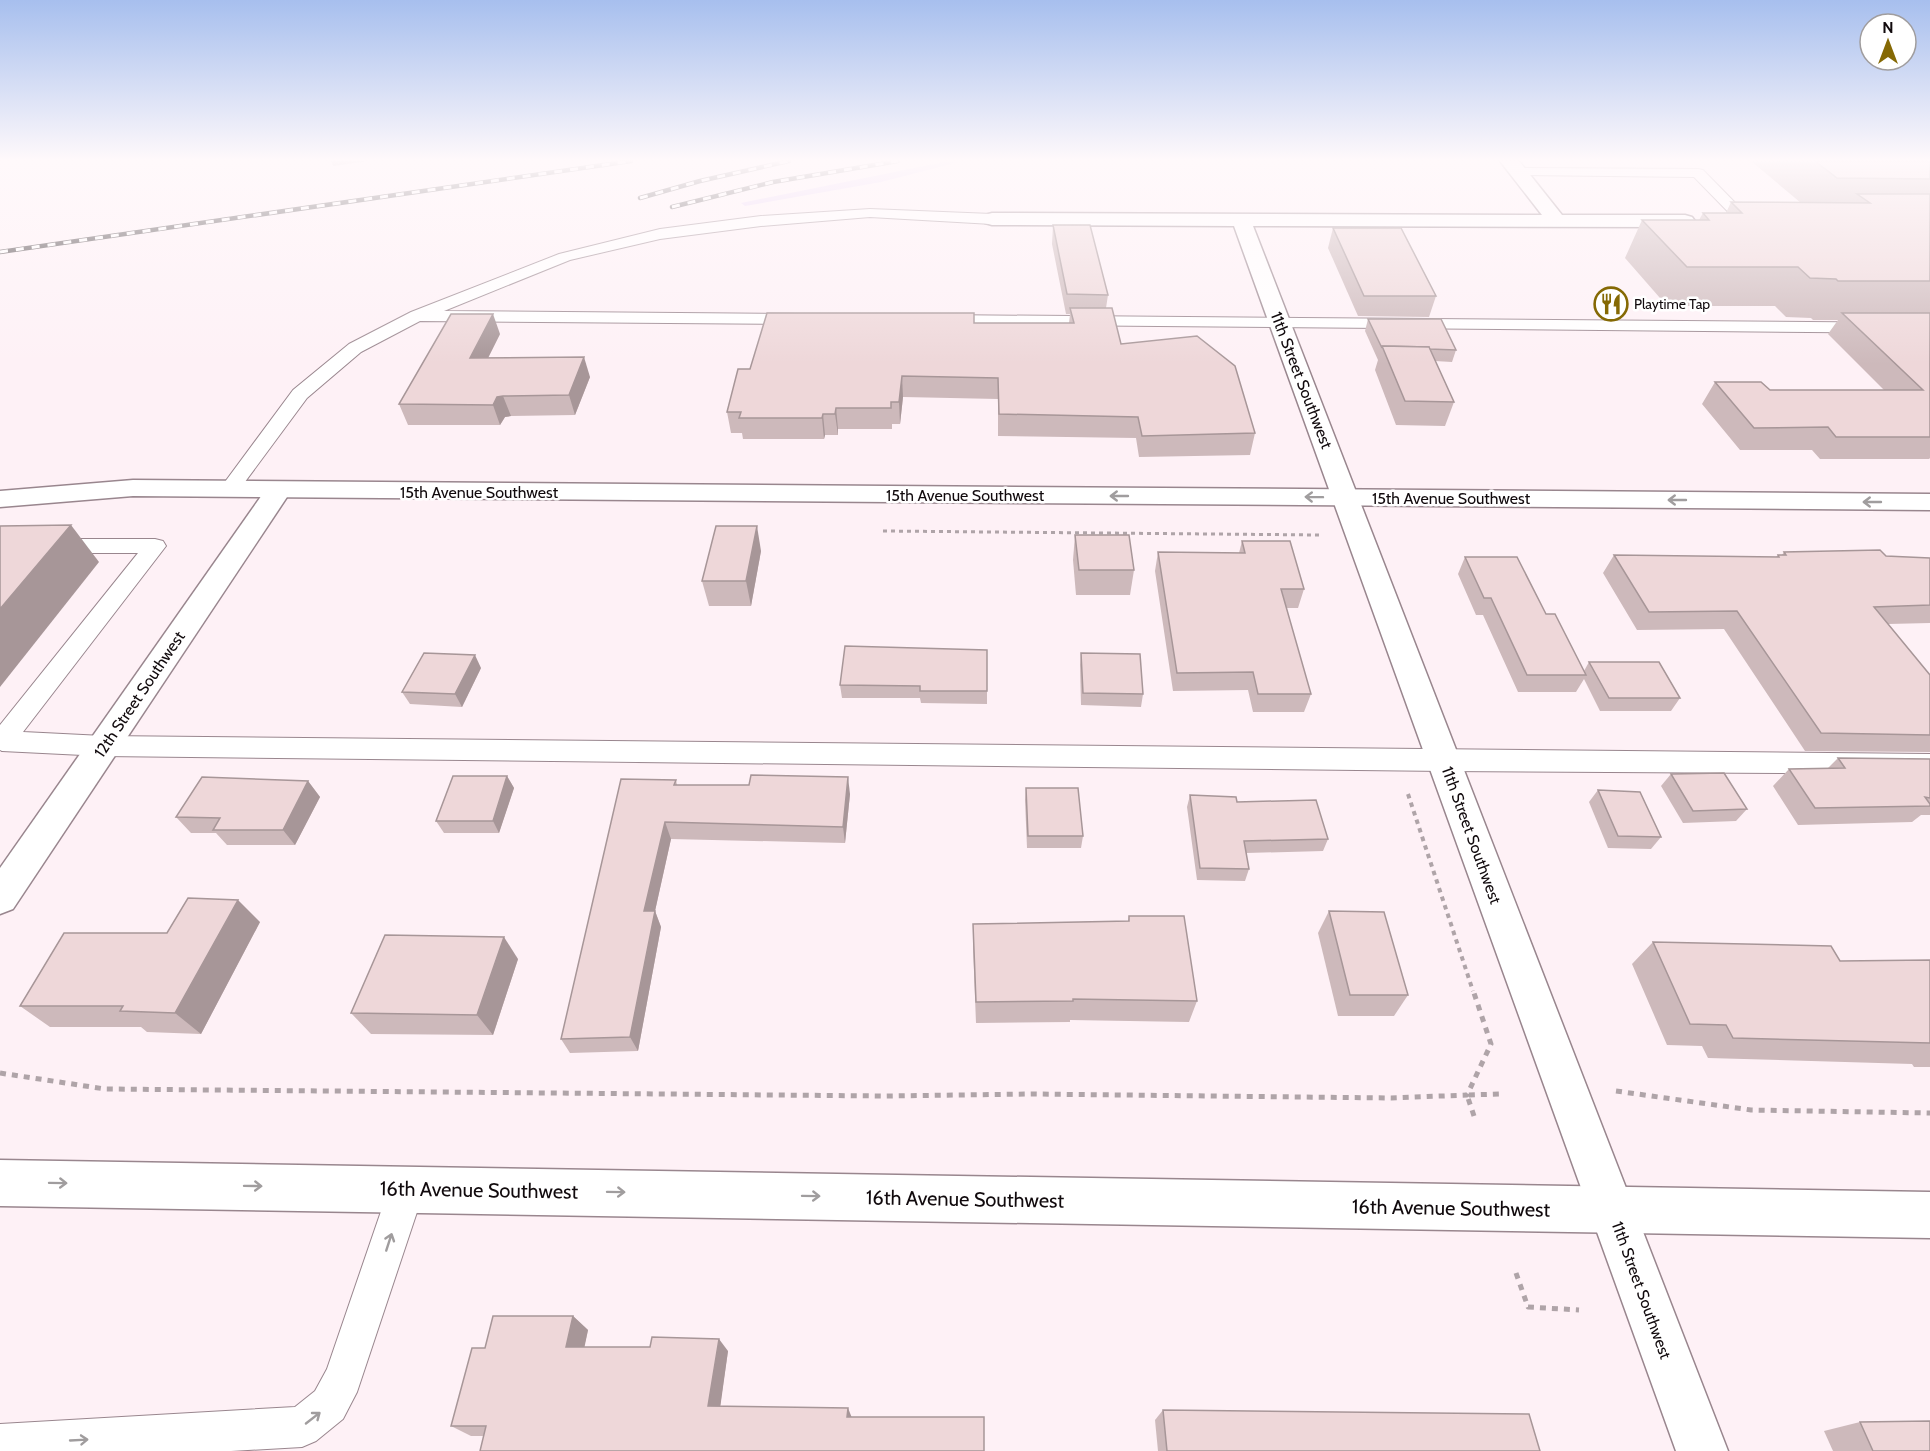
<svg xmlns="http://www.w3.org/2000/svg" width="1930" height="1451" viewBox="0 0 1930 1451" font-family="Cabin,sans-serif">
<style>
.lines{fill:none;stroke-linecap:round;stroke-linejoin:round}
.stream{fill:#e6d0f6;fill-rule:evenodd}
.service-casing{stroke:#99868e;stroke-width:2}
.minor-casing{stroke:#99868e;stroke-width:3}
.secondary-casing{stroke:#99868e;stroke-width:3}
.path-far2{stroke:#afa4a8;stroke-width:3;stroke-dasharray:4 4;stroke-linecap:butt}
.path-far1{stroke:#afa4a8;stroke-width:4;stroke-dasharray:4.5 4.5;stroke-linecap:butt}
.path{stroke:#afa4a8;stroke-width:5;stroke-dasharray:6 6;stroke-linecap:butt}
.service{fill:#fff;fill-rule:evenodd}
.minor{fill:#fff;fill-rule:evenodd}
.secondary{fill:#fff;fill-rule:evenodd}
.rail-casing{stroke:#484043;stroke-width:4.5}
.rail{stroke:#fff;stroke-width:3;stroke-dasharray:8;stroke-linecap:butt}
.wall{fill:#cdb9bb}
.shaded-wall{fill:#a79698}
.building{fill:#eed7d9;stroke:#a79698;stroke-width:1.5}
.oneway{stroke:#a09d9e}
.labels{text-anchor:middle;stroke-width:5;stroke-linejoin:round;paint-order:stroke}
.far-poi-label{font-size:14px;fill:#110a0d;stroke:#fff;text-anchor:start}
.street-label{font-size:16px;fill:#110a0d;stroke:#fff}
.near-street-label{font-size:20px;fill:#110a0d;stroke:#fff}
</style>
<rect width="100%" height="100%" fill="#fef1f6"/>
<g class="lines">
<polygon class="stream" points="949,161 955,163 881,182 745,206 741,203"/>
<defs>
<g id="service">
<polygon points="1518,168 1698,169 1703,170 1754,222 1751,225 1741,225 1694,177 1513,175 1511,172 1513,169"/>
<polygon points="870,209 992,214 1000,219 992,224 870,217 761,226 660,239 570,260 444,311 798,314 804,315 807,319 804,323 798,324 420,321 361,352 307,398 236,494 229,496 222,494 219,490 293,390 349,344 411,312 559,254 660,229 761,216"/>
<polygon points="940,315 1930,323 1930,333 934,324 931,320 934,316"/>
<polygon points="0,539 155,539 163,541 166,546 23,732 103,736 1930,754 1930,774 1445,771 103,756 2,751 0,750 0,725 138,553 0,553"/>
<polygon points="407,1170 419,1176 425,1188 357,1392 343,1419 316,1441 302,1447 231,1451 0,1451 0,1424 295,1407 315,1391 327,1369 389,1188 395,1176"/>
</g>
<g id="minor">
<polygon points="1500,161 1519,161 1562,215 1685,215 1692,217 1695,221 1692,225 1685,227 1253,226 1728,1451 1676,1451 1234,226 992,225 985,223 982,219 985,215 992,213 1542,215"/>
<polygon points="278,483 287,485 291,491 13,909 0,914 0,868 269,485"/>
</g>
<g id="secondary">
<polygon points="133,480 1930,494 1930,510 133,496 0,507 0,491"/>
<polygon points="0,1160 1930,1192 1930,1238 0,1206"/>
</g>
</defs>
<use href="#service" class="service-casing"/>
<use href="#minor" class="minor-casing"/>
<use href="#secondary" class="secondary-casing"/>
<polyline class="path-far2" points="883,531 1320,535"/>
<polyline class="path-far1" points="1408,794 1473,991"/>
<g class="path">
<polyline points="0,1073 105,1089 886,1096 1032,1094 1391,1098 1467,1095 1491,1044 1473,990"/>
<polyline points="1616,1091 1751,1110 1930,1113"/>
<polyline points="1474,1116 1467,1095 1500,1094"/>
<polyline points="1516,1273 1528,1307 1579,1310"/>
</g>
<use href="#service" class="service"/>
<use href="#minor" class="minor"/>
<use href="#secondary" class="secondary"/>
<defs>
<g id="rail">
<polyline points="640,198 700,181 789,161"/>
<polyline points="672,207 773,182 898,161"/>
<polyline points="0,252 631,161"/>
</g>
</defs>
<use href="#rail" class="rail-casing"/>
<use href="#rail" class="rail"/>
</g>
<g class="wall">
<polygon points="1751,161 1930,161 1930,458 1929,459 1820,459 1812,450 1740,450 1702,404 1715,382 1770,390 1884,390 1828,334 1838,320 1813,320 1811,318 1786,317 1775,306 1667,306 1625,258 1642,220 1699,220 1703,213 1726,213 1731,202 1801,203"/>
<polygon points="1053,225 1108,295 1106,308 1121,344 1255,433 1250,455 1139,457 1136,438 998,436 998,399 903,397 900,424 892,424 892,429 838,429 838,435 825,435 824,439 743,439 742,433 731,433 727,412 750,369 974,323 1069,323 1070,314 1066,314 1052,244"/>
<polygon points="1333,228 1436,296 1429,317 1358,316 1328,248"/>
<polygon points="1368,319 1456,350 1452,362 1435,361 1454,402 1445,426 1396,425 1375,370 1378,360 1365,331"/>
<polygon points="500,334 488,358 590,377 575,415 511,416 505,417 500,425 408,425 399,404"/>
<polygon points="1075,535 1134,570 1130,595 1076,595 1073,560"/>
<polygon points="1242,541 1304,589 1298,608 1286,608 1311,694 1304,712 1253,712 1248,690 1173,691 1155,571 1158,552 1239,553"/>
<polygon points="761,551 751,606 709,606 702,581"/>
<polygon points="1784,552 1930,558 1930,623 1888,624 1930,675 1930,752 1805,751 1724,629 1637,630 1603,573 1614,555 1776,557 1778,555 1782,555"/>
<polygon points="1465,557 1546,614 1584,671 1589,662 1680,698 1671,711 1600,711 1584,679 1576,692 1518,692 1483,615 1476,615 1458,574"/>
<polygon points="845,646 987,691 987,704 921,703 920,698 842,698 840,685"/>
<polygon points="1081,653 1143,694 1141,707 1081,705 1080,665"/>
<polygon points="481,668 462,707 410,704 402,692"/>
<polygon points="1838,758 1930,759 1930,815 1921,815 1912,822 1798,825 1773,786 1789,769 1828,768"/>
<polygon points="1671,774 1747,809 1736,821 1683,823 1661,786"/>
<polygon points="507,776 514,788 499,833 444,833 436,821"/>
<polygon points="676,780 677,785 850,794 845,843 671,839 655,911 661,927 638,1051 570,1053 561,1039"/>
<polygon points="308,781 320,797 295,845 227,845 216,833 191,833 176,817"/>
<polygon points="1026,788 1083,836 1081,848 1027,848 1025,800"/>
<polygon points="1598,790 1661,837 1651,849 1608,848 1589,802"/>
<polygon points="1190,795 1237,802 1328,839 1323,851 1246,853 1249,869 1245,881 1197,880 1187,807"/>
<polygon points="1329,911 1408,995 1394,1016 1338,1016 1318,933"/>
<polygon points="1129,916 1197,1001 1189,1022 1070,1020 1070,1022 976,1023 973,946 973,924 1128,921"/>
<polygon points="260,922 201,1034 147,1032 141,1027 50,1027 20,1006 167,933"/>
<polygon points="1653,942 1840,961 1930,960 1930,1067 1914,1067 1912,1064 1708,1058 1702,1046 1667,1045 1632,964"/>
<polygon points="518,959 493,1035 371,1034 351,1013"/>
<polygon points="573,1316 588,1330 584,1347 728,1351 720,1406 484,1436 471,1436 451,1426 485,1348"/>
<polygon points="1163,1410 1540,1451 1158,1451 1155,1420"/>
<polygon points="1860,1422 1930,1451 1833,1451 1824,1431"/>
</g>
<g class="shaded-wall">
<polygon points="331,161 369,161 333,166"/>
<polygon points="493,314 500,334 478,378 470,358"/>
<polygon points="584,357 590,377 575,415 569,395"/>
<polygon points="902,376 903,397 900,424 899,402"/>
<polygon points="503,396 511,416 505,417 500,425 493,405 497,397"/>
<polygon points="836,408 838,429 838,435 835,414"/>
<polygon points="823,414 825,435 824,439 822,418"/>
<polygon points="71,525 99,562 0,687 0,609"/>
<polygon points="757,526 761,551 751,606 746,581"/>
<polygon points="475,655 481,668 462,707 455,694"/>
<polygon points="507,776 514,788 499,833 493,821"/>
<polygon points="848,777 850,794 845,843 843,827"/>
<polygon points="308,781 320,797 295,845 283,830"/>
<polygon points="665,822 671,839 655,911 661,927 638,1051 630,1037 644,911"/>
<polygon points="238,900 260,922 201,1034 175,1013"/>
<polygon points="504,937 518,959 493,1035 477,1015"/>
<polygon points="573,1316 588,1330 582,1359 566,1347"/>
<polygon points="719,1339 728,1351 719,1416 708,1406"/>
<polygon points="848,1408 852,1418 847,1417"/>
</g>
<g class="building">
<polygon points="1815,161 1930,161 1930,179 1837,178"/>
<polygon points="1857,194 1930,194 1930,281 1838,281 1836,279 1810,278 1798,267 1687,267 1642,220 1709,220 1703,213 1742,213 1731,202 1870,203"/>
<polygon points="1053,225 1090,225 1108,295 1067,294"/>
<polygon points="1333,228 1401,228 1436,296 1364,296"/>
<polygon points="1070,308 1112,308 1121,344 1197,336 1235,366 1255,433 1142,436 1138,417 999,414 998,378 902,376 899,402 891,402 891,408 836,408 835,414 823,414 822,418 739,418 741,412 727,412 738,369 750,369 767,313 974,313 974,323 1074,323"/>
<polygon points="1842,313 1930,313 1930,437 1836,437 1828,427 1754,428 1715,382 1761,382 1770,390 1923,390"/>
<polygon points="451,314 493,314 470,358 584,357 569,395 503,396 497,397 493,405 399,404"/>
<polygon points="1368,319 1441,319 1456,350 1429,349 1429,347 1382,346 1382,348"/>
<polygon points="1382,346 1429,347 1454,402 1405,401"/>
<polygon points="71,525 0,609 0,526"/>
<polygon points="716,526 757,526 746,581 702,581"/>
<polygon points="1075,535 1129,535 1134,570 1079,570"/>
<polygon points="1242,541 1290,541 1304,589 1281,589 1311,694 1258,694 1253,672 1177,673 1158,552 1245,553"/>
<polygon points="1880,550 1886,556 1930,558 1930,605 1874,607 1930,675 1930,735 1821,733 1737,611 1649,612 1614,555 1779,557 1778,555 1786,555 1784,552"/>
<polygon points="1465,557 1517,557 1546,614 1555,614 1586,675 1527,675 1491,598 1484,598"/>
<polygon points="845,646 987,650 987,691 920,691 920,686 840,685"/>
<polygon points="424,653 475,655 455,694 402,692"/>
<polygon points="1081,653 1140,654 1143,694 1083,693"/>
<polygon points="1589,662 1659,662 1680,698 1609,698"/>
<polygon points="1838,758 1930,759 1930,798 1925,797 1930,804 1930,806 1815,808 1789,769 1845,768"/>
<polygon points="1724,773 1747,809 1693,811 1671,774"/>
<polygon points="751,775 848,777 843,827 665,822 644,911 655,911 630,1037 561,1039 621,779 676,780 674,785 749,785"/>
<polygon points="453,776 507,776 493,821 436,821"/>
<polygon points="202,777 308,781 283,830 213,830 220,818 176,817"/>
<polygon points="1026,788 1078,788 1083,836 1028,836"/>
<polygon points="1598,790 1640,792 1661,837 1618,836"/>
<polygon points="1190,795 1236,797 1237,802 1316,800 1328,839 1244,841 1249,869 1200,868"/>
<polygon points="188,898 238,900 175,1013 120,1011 123,1006 20,1006 64,933 167,933"/>
<polygon points="1329,911 1384,912 1408,995 1350,995"/>
<polygon points="1129,916 1184,916 1197,1001 1073,999 1073,1001 976,1002 973,924 1129,921"/>
<polygon points="385,935 504,937 477,1015 351,1013"/>
<polygon points="1653,942 1831,946 1840,961 1930,960 1930,1043 1733,1038 1726,1025 1690,1024"/>
<polygon points="493,1316 573,1316 566,1347 650,1347 652,1337 719,1339 708,1406 848,1408 847,1417 984,1417 984,1451 480,1451 486,1426 451,1426 472,1348 485,1348"/>
<polygon points="1163,1410 1529,1414 1540,1451 1167,1451"/>
<polygon points="1930,1421 1930,1451 1873,1451 1860,1422"/>
</g>
<defs><path id="oneway-shaft" d="M-6 0H5M1.5-3L5.5 0L1.5 3" fill="none" stroke-width="1.6" stroke-linecap="round" stroke-linejoin="round" transform="scale(1.5)"/></defs>
<g class="oneway">
<use href="#oneway-shaft" transform="translate(1119 496) rotate(-180)"/>
<use href="#oneway-shaft" transform="translate(1314 497) rotate(-179)"/>
<use href="#oneway-shaft" transform="translate(1677 500) rotate(-180)"/>
<use href="#oneway-shaft" transform="translate(1872 502) rotate(-180)"/>
<use href="#oneway-shaft" transform="translate(58 1183) rotate(1)"/>
<use href="#oneway-shaft" transform="translate(253 1186) rotate(1)"/>
<use href="#oneway-shaft" transform="translate(616 1192) rotate(1)"/>
<use href="#oneway-shaft" transform="translate(811 1196) rotate(1)"/>
<use href="#oneway-shaft" transform="translate(389 1242) rotate(-72)"/>
<use href="#oneway-shaft" transform="translate(313 1418) rotate(-38)"/>
<use href="#oneway-shaft" transform="translate(79 1440) rotate(-3)"/>
</g>
<linearGradient id="sky" x2="0" y2="1"><stop stop-color="#a7bfee"/><stop offset="0.44" stop-color="#fff9fb"/><stop offset="1" stop-color="#fff9fb" stop-opacity="0"/></linearGradient>
<rect width="1930" height="364" fill="url(#sky)"/>
<defs>
<symbol id="restaurant-ring" viewBox="-11 -11 22 22"><circle r="9.5" fill="#fff" stroke="#856904" stroke-width="1.5"/><path d="M-5-6h1v4h1v-4h1v4h1v-4h1v5L-1.5 .5V6h-2V.5L-5-1ZM5-6V6H3V1.5H1.5Q1.5-4 5-6Z" fill="#856904"/></symbol>
</defs>
<g fill-rule="evenodd">
<use href="#restaurant-ring" x="1592" y="285" width="38" height="38"/>
</g>
<g class="labels">
<g class="far-poi-label">
<text x="1634" y="309">Playtime Tap</text>
</g>
<g class="street-label">
<text transform="translate(1302 380) rotate(69)" y="6">11th Street Southwest</text>
<text x="479" y="498">15th Avenue Southwest</text>
<text x="965" y="501">15th Avenue Southwest</text>
<text x="1451" y="504">15th Avenue Southwest</text>
<text transform="translate(139 694) rotate(-56)" y="6">12th Street Southwest</text>
<text transform="translate(1472 835) rotate(70)" y="6">11th Street Southwest</text>
<text transform="translate(1642 1290) rotate(70)" y="6">11th Street Southwest</text>
</g>
<g class="near-street-label">
<text transform="translate(479 1190) rotate(1)" y="7">16th Avenue Southwest</text>
<text transform="translate(965 1199) rotate(1)" y="7">16th Avenue Southwest</text>
<text transform="translate(1451 1208) rotate(1)" y="7">16th Avenue Southwest</text>
</g>
</g>
<g transform="translate(1888 42)"><circle r="28" fill="#ffffff" stroke="#a09d9e" stroke-width="1.5"/>
<path d="M0-4.5L10 22L0 15L-10 22Z" fill="#856904"/>
<text y="-9" font-size="16" font-weight="bold" text-anchor="middle" fill="#110a0d">N</text>
</g>
</svg>
